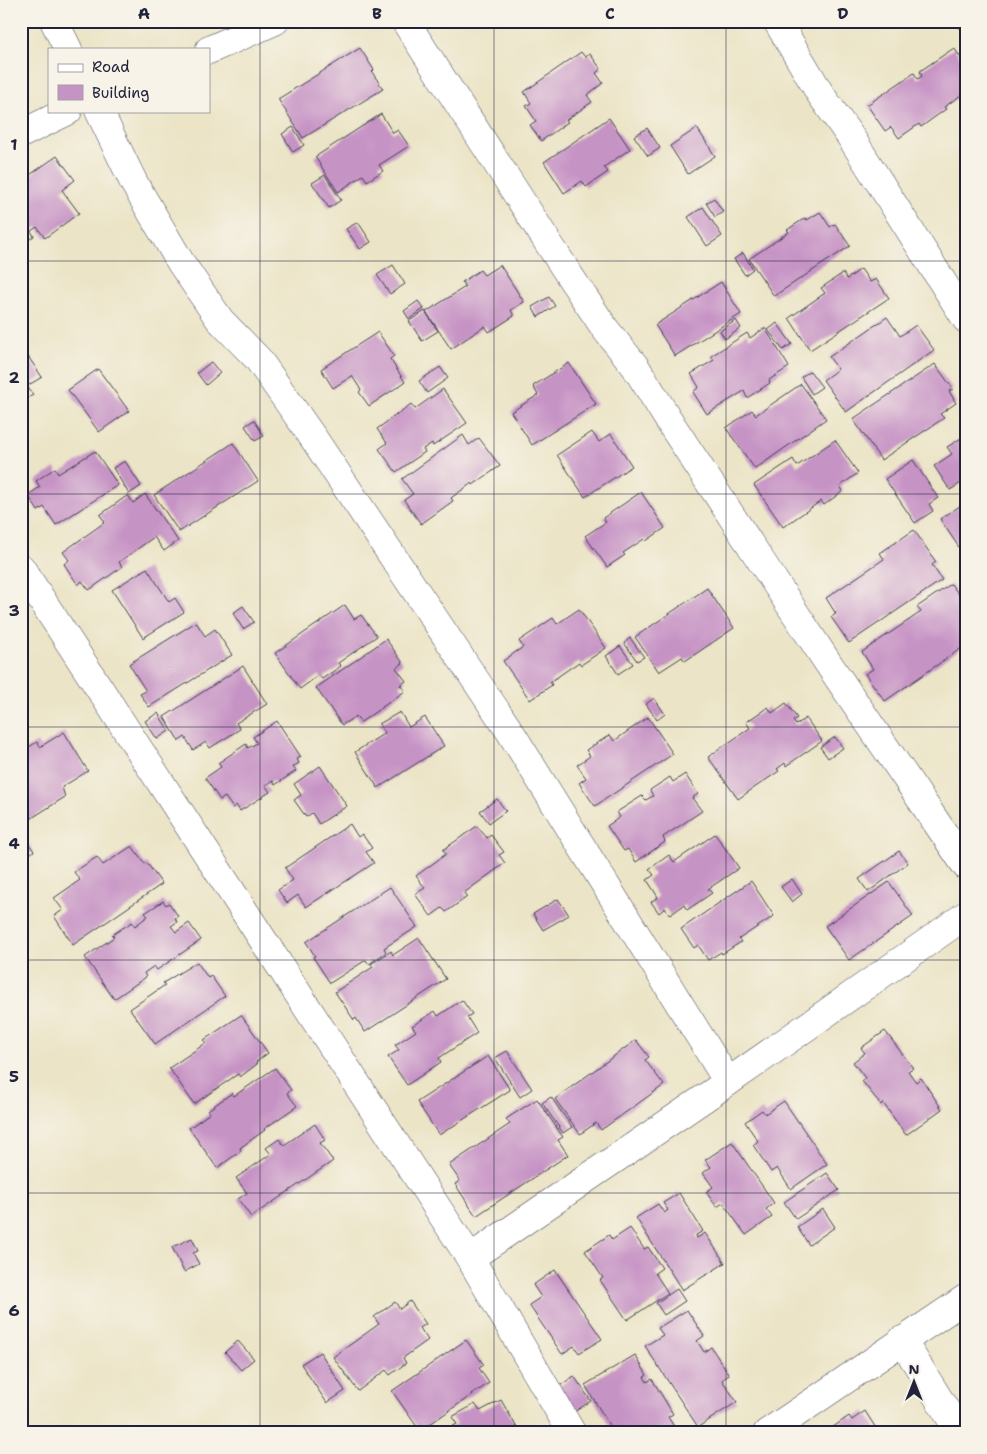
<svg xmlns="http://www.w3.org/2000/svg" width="987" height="1454" viewBox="0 0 987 1454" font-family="'Shantell Sans',sans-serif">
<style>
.building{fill:#c693c5}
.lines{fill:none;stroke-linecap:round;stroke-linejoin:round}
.minor-casing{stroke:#403f50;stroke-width:29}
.minor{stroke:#fff;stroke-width:28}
.grid{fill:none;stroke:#22223b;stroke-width:1;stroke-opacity:0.55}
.neatline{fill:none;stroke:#22223b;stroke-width:2}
.grid-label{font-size:16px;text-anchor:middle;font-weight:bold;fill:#22223b}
</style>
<rect width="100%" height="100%" fill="#f7f3e8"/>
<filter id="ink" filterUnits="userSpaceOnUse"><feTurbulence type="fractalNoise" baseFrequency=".02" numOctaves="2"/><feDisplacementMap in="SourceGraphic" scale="10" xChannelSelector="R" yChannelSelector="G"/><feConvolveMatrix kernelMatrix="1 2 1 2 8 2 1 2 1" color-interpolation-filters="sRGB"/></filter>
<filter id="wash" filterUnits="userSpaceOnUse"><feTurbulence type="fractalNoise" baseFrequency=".0096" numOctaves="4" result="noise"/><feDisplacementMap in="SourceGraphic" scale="20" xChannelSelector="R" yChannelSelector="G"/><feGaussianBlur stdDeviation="1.12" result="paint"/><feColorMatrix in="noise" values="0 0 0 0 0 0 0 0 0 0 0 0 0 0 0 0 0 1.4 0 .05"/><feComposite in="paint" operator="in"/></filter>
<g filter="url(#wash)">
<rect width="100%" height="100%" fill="#ebe4c6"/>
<g id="blocks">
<g class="building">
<polygon points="954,21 966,21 966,24 959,28"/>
<polygon points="360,48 374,70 372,72 383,89 303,138 278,99"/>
<polygon points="954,48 966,65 966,92 944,107 946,109 921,127 919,124 899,138 891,127 885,131 867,105 914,73 918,79 922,76 920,71"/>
<polygon points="581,52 585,57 590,54 601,69 596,73 603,83 587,95 592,102 566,120 568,122 541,141 530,125 536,121 526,106 531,103 524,92"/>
<polygon points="381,114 393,133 398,130 409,146 379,165 383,171 367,181 363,175 338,192 315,157"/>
<polygon points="609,118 630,149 604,167 608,172 586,187 582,181 564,193 544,162"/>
<polygon points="293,127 304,145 293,152 282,134"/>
<polygon points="647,128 660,148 648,156 634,136"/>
<polygon points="697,128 715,156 688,174 670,146"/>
<polygon points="57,156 75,180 62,190 79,213 45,238 37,227 31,231 34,236 21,245 21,181"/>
<polygon points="325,175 341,200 329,208 312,183"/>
<polygon points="966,192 966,202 961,195"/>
<polygon points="714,198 723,212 715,217 706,203"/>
<polygon points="703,207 722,236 707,246 688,217"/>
<polygon points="820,212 830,227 835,224 850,246 774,296 749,259 789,232 787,230 805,218 807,220"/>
<polygon points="358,222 371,242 360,249 346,229"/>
<polygon points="743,253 753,269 745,275 734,259"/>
<polygon points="393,265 405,284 390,294 377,275"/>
<polygon points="500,265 524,302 511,310 514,316 489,332 485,326 451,349 426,312 465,287 462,282 480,270 484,275"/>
<polygon points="861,269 870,282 876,279 889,298 810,350 789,318 825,293 821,288 843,273 847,279"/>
<polygon points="721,282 741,314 675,356 655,325"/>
<polygon points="549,297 555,306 538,317 532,307"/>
<polygon points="418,301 424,309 409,319 404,311"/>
<polygon points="425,311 438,331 422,341 409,321"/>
<polygon points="887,317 900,336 916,325 934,350 846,412 823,380 838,369 829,357"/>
<polygon points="736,320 741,328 725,339 720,331"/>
<polygon points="777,323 792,344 783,350 768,330"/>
<polygon points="765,328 789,367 769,380 770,383 747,398 744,391 707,414 693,392 699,387 691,374 714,360 711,356 747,333 750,338"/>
<polygon points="378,332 394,356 390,359 405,382 369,406 359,392 361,390 352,376 333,388 321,369"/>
<polygon points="21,346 42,377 27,386 33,395 21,402"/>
<polygon points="211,362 220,373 206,385 197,373"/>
<polygon points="569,363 596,404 532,445 511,412 538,395 533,386"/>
<polygon points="935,364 953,389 949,391 956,403 940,414 944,418 881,460 853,419"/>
<polygon points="440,367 448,378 427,393 419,381"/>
<polygon points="98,369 129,411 99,432 68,390"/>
<polygon points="810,371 822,387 812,394 801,377"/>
<polygon points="801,384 826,419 755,469 726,428 752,410 756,415"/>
<polygon points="443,389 467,423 433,446 432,443 423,449 425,452 396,472 379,449 387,443 377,429 411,404 415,409"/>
<polygon points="254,420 264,436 255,441 245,426"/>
<polygon points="592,432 599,442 611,434 632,466 585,497 557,455"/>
<polygon points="463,435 469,445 479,438 500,466 473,485 472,483 451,498 453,501 421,524 404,500 413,494 402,479"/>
<polygon points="966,435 966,480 950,490 934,466 952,454 947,447"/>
<polygon points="835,440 858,473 840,486 843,491 824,505 821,501 783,527 754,485 793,459 797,466"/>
<polygon points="233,443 258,481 179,532 154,495"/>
<polygon points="95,451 118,485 56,525 44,507 38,511 28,495 40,487 36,481 55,468 58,474"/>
<polygon points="913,460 938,498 929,504 933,511 915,523 885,479"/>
<polygon points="125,461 141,486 129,494 113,468"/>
<polygon points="641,492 665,528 646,541 644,539 623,553 625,555 607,567 585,536 606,522 603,518"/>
<polygon points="145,494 178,541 164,551 154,537 119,562 122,567 89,590 82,581 78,585 64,564 69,560 63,552 105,522 100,515 128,495 133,503"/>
<polygon points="966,502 966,558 940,519"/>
<polygon points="914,530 936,562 932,565 942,580 849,643 831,617 836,614 826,598 884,559 880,553"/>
<polygon points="147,568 169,602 175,598 184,612 143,638 112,590"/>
<polygon points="951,584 966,604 966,645 885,701 865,674 873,669 862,652 921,612 917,607"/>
<polygon points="707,588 734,628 685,661 682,657 659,672 635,637"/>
<polygon points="345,605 354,619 361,615 377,636 338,663 341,666 322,679 319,675 300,689 275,653"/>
<polygon points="243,606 254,622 243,629 233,613"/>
<polygon points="579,609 606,648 581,665 579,662 550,682 552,685 530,700 503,661 523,647 519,641 553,618 557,624"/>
<polygon points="196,622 205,636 215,629 232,655 149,707 140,694 146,691 129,664"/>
<polygon points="630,638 644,657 637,661 624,643"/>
<polygon points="386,639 403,663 396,668 406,681 400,685 405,691 361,722 356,716 342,725 316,688"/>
<polygon points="620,646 633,664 618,674 606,656"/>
<polygon points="243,666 267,704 236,723 240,729 210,748 206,742 193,750 185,737 179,741 164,717"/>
<polygon points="654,698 665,714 657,720 646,704"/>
<polygon points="786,703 797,718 793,721 796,725 806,718 822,741 786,766 785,763 777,769 779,771 738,799 708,757 750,728 746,722 768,707 772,713"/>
<polygon points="400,712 409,727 425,717 444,746 378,788 355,752 385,733 379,724"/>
<polygon points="158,713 169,731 157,739 145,721"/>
<polygon points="648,717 673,754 595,806 579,783 586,778 577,765 590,756 586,750 610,735 614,741"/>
<polygon points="277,721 301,757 297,759 299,763 293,767 296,771 275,785 273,781 265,785 270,792 240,811 236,805 233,808 225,797 220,800 205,778 221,767 218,763 246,744 248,748 257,743 253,737"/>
<polygon points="64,732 88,771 62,787 65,797 24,823 21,820 21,752 37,742 40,747"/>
<polygon points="835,737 843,748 828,758 820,747"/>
<polygon points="320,766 347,806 319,824 312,813 306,817 294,800 301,795 294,784"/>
<polygon points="685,774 698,794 692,798 702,811 663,837 665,842 636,862 628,849 624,851 607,826 620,817 617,812 642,796 646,800 653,796 650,790 670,777 673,782"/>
<polygon points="497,799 506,811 489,823 480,811"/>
<polygon points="350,824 358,837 362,834 372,848 366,852 374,863 306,907 298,895 287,903 278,890 293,880 285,868"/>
<polygon points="477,826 487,838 491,835 504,852 499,855 505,863 464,893 467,897 446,912 442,908 431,916 415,894 425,888 416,876 446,854 443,850"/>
<polygon points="21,833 34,851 21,860"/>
<polygon points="715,834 739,868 708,889 712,893 687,910 684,905 670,915 665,908 659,913 651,902 658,897 647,880 654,875 649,869 669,855 674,862"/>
<polygon points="132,846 145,864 147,863 162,884 73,945 54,916 63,910 54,898 80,880 74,872 97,857 103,865"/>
<polygon points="899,851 908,863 868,892 859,879"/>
<polygon points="792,879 802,894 792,902 781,887"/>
<polygon points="751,881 774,916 739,939 741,942 722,954 721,952 708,960 698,945 694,948 681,929"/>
<polygon points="889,882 913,916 849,960 825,926"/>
<polygon points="390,887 417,927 384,948 386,952 369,964 366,960 330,983 313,957 315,956 306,942"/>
<polygon points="558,899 569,915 543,930 533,914"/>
<polygon points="163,901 166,905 169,903 178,916 175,918 177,922 171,926 176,932 189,923 201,940 157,970 154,966 144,973 146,977 114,999 85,957 114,937 112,935 132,922 135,926 148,916 145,913"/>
<polygon points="419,938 446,979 365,1032 356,1018 354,1020 335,992 373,967 371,964 391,951 393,955"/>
<polygon points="197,962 208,978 211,976 225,996 155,1044 130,1009 165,985 163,983"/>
<polygon points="462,1000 472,1014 467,1017 477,1033 439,1058 441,1062 407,1085 388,1057 399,1050 395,1045 416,1031 412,1026 435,1011 438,1016"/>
<polygon points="241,1015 268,1053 256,1062 257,1064 240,1077 238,1074 194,1104 169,1068 206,1043 204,1040"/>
<polygon points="885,1031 913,1068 908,1071 916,1082 921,1078 942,1109 906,1135 883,1103 881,1105 862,1081 865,1078 853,1062 865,1053 861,1048"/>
<polygon points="636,1040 649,1057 645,1060 664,1085 601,1130 596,1123 580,1134 555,1099"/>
<polygon points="507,1051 532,1089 520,1097 495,1058"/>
<polygon points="488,1056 510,1090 439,1135 417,1102"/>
<polygon points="275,1068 291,1090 287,1093 297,1106 264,1129 265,1130 240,1148 241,1151 217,1168 189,1128 210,1113 208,1110 232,1093 234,1096"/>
<polygon points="551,1097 572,1127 563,1133 542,1103"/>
<polygon points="537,1099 563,1137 558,1140 568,1155 476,1216 455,1184 460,1181 449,1165 510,1124 506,1119"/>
<polygon points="784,1101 827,1164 791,1189 777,1168 771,1172 753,1145 758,1141 745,1122 762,1110 765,1114"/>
<polygon points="315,1124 325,1140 320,1143 333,1161 251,1217 238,1199 247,1193 236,1178 271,1154 266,1148 279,1139 284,1145"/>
<polygon points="732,1142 774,1203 766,1209 772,1217 746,1235 723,1203 717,1207 706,1192 713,1187 703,1173 711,1167 705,1160"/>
<polygon points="827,1173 839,1190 796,1219 784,1202"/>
<polygon points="679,1193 703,1231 696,1235 697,1238 705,1233 725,1263 682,1290 636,1218 658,1204 664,1213 668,1210 663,1203"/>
<polygon points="823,1209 835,1227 809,1245 797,1227"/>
<polygon points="630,1228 644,1249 648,1247 662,1268 655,1273 668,1293 627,1320 600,1280 603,1278 585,1251 609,1235 612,1240"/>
<polygon points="192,1238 198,1251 193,1253 199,1264 184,1272 172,1247"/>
<polygon points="555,1270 602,1339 579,1353 574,1346 562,1354 529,1305 541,1297 533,1285"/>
<polygon points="677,1289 685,1301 664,1315 656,1303"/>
<polygon points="410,1301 426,1324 420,1328 428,1340 403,1358 406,1363 390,1375 386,1370 358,1391 333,1357 379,1324 374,1317 395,1302 400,1309"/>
<polygon points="687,1310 704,1336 697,1341 704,1352 711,1347 729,1375 722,1380 737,1402 698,1427 645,1346 663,1335 658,1328"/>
<polygon points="466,1340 484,1365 479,1368 489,1383 420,1431 392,1391"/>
<polygon points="238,1341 254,1359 241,1370 225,1352"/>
<polygon points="320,1352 345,1391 327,1403 301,1364"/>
<polygon points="635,1355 647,1375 644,1377 647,1382 652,1379 673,1414 668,1417 676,1430 671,1433 614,1433 585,1385"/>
<polygon points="574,1376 591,1401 574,1412 557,1388"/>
<polygon points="501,1400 520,1433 440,1433 457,1424 452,1417 475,1404 480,1411"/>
<polygon points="865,1411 879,1433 826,1432 849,1416 852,1420"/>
</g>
</g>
</g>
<g filter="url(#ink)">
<use href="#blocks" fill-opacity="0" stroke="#403f50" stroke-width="1"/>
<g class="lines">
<defs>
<g id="minor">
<polyline points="54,21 68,49"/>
<polyline points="405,21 571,278 606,330 635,366 673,427 828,663 966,866"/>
<polyline points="777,21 821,95 852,139 966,319"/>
<polyline points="209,50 275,21"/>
<polyline points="99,111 134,183 181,263 220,320 258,359 314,439 511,733 728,1082"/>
<polyline points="21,134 68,111"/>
<polyline points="21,568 470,1258 572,1433"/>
<polyline points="470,1258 728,1082 966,915"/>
<polyline points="902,1340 960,1433"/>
<polyline points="767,1433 966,1298"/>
</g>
</defs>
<use href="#minor" class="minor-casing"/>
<use href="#minor" class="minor"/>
</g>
</g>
<path class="grid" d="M 260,21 L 260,1433M 494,21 L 494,1433M 726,21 L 726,1433M 21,261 L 966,261M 21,494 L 966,494M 21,727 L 966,727M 21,960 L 966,960M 21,1193 L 966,1193"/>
<rect width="987" height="1454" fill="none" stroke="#f7f3e8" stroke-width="55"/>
<rect x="48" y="48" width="162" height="65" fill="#f7f3e8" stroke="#a29fa3"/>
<rect x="58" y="64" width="25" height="8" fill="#ffffff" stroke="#a29fa3"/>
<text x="92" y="72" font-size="15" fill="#22223b">Road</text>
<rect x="58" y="85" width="25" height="15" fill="#c693c5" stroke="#a29fa3"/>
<text x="92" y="98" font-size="15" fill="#22223b">Building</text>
<g transform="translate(914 1382)" stroke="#f7f3e8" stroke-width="4" paint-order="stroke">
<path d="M0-4L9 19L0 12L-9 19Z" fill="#22223b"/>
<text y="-8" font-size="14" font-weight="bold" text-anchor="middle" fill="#22223b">N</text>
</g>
<rect x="28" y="28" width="932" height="1398" class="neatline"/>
<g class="grid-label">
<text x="144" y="19">A</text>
<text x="377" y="19">B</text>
<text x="610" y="19">C</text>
<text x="843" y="19">D</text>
<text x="14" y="150">1</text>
<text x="14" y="383">2</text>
<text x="14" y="616">3</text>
<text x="14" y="849">4</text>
<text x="14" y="1082">5</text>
<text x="14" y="1316">6</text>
</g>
</svg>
